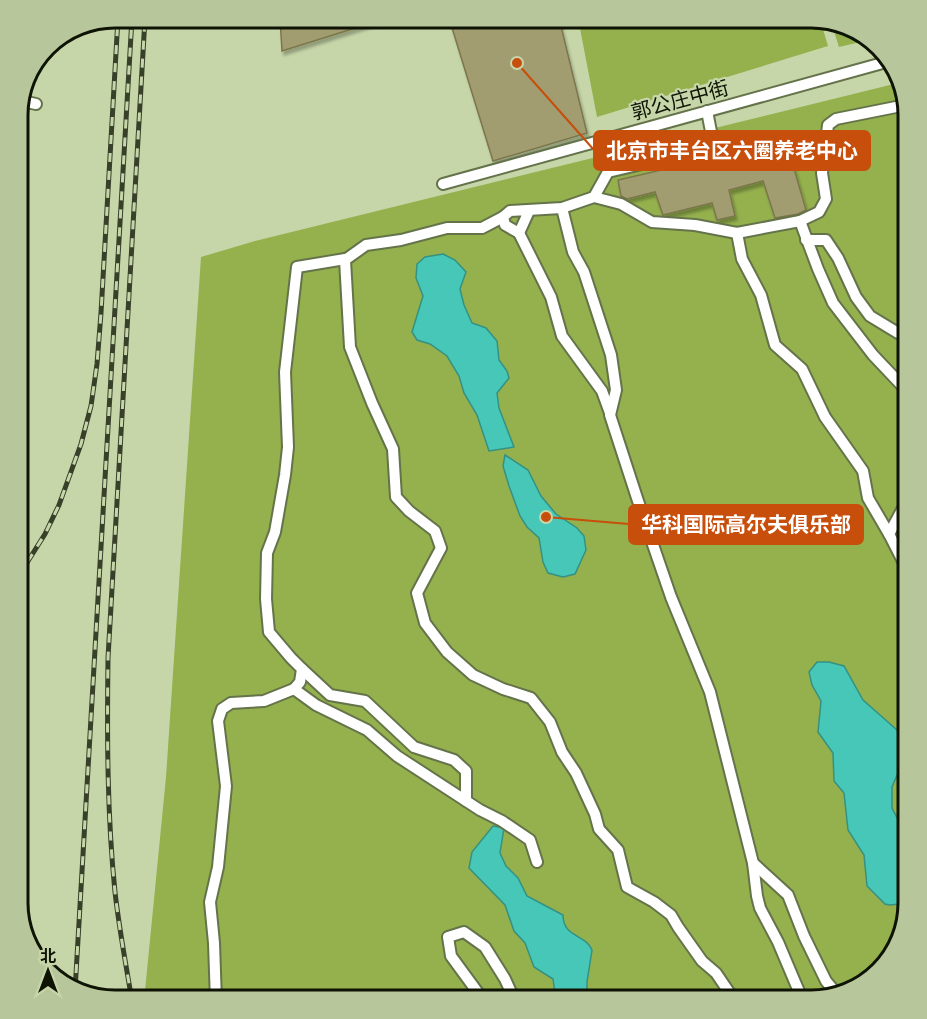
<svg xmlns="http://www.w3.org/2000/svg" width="927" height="1019" viewBox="0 0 927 1019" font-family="Cabin,'Noto Sans SC',sans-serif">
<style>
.green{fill:#94b14d}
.water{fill:#46c7b7;stroke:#359181;stroke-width:1.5}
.building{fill:#a19d70;stroke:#7b764b;stroke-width:1.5;filter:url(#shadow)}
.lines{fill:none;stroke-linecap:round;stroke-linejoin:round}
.minor-casing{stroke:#65734a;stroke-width:14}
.minor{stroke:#fff;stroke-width:10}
.rail-casing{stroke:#38402a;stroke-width:5}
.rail{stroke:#c7d6a9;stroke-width:3;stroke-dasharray:9;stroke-linecap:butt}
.labels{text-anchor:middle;stroke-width:4.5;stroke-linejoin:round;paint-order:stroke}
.street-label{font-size:20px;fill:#0e1304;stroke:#c7d6a9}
.rim{fill:none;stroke:#0e1304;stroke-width:3}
.leader{fill:none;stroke:#c74e0b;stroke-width:2}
.callout-dot{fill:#c74e0b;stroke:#c7d6a9;stroke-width:2}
.callout{fill:#c74e0b;stroke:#c74e0b;stroke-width:2}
.callout-label{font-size:21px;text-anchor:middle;font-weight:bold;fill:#fff}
</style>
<defs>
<filter id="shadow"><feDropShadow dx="2" dy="4" stdDeviation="1.5" flood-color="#0004"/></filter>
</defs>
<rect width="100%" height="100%" fill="#c7d6a9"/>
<g class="green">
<polygon points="578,18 818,18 820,19 828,46 597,117"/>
<polygon points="831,22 855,28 869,40 839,47"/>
<polygon points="898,83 909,115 909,904 899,947 871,981 812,1001 144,1001 166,777 201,257 255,241"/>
</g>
<g class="water">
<polygon points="443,254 455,260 466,272 460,289 464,305 472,323 486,328 497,341 499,360 507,371 509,378 497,393 499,408 514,447 489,451 477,415 464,393 459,376 447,356 430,344 417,340 412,332 423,296 416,278 417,264 425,257"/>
<polygon points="505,455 528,470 541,496 556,514 577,528 584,536 586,550 575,574 563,577 548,573 543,562 539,538 527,527 520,516 509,486 503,466"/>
<polygon points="817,662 829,662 844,666 863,700 897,730 905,738 907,752 892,787 892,808 905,833 907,849 909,852 909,903 890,905 885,904 867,886 864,855 848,830 844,793 834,781 833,753 818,732 821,701 812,685 809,672"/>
<path d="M 493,826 L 504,828 L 500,853 L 506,866 L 518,878 L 527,896 L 563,915 C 563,938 586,934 592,950 L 587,982 L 587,991 L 592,1001 L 556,1001 L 553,979 L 534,967 L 525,943 L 514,931 L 505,905 L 469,868 L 472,852 Z"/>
</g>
<g class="building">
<polygon points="280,18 380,18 381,20 282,51"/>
<polygon points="449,18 559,18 587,133 493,161"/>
<polygon points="786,141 806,210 798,214 775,218 763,181 729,190 735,216 717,220 712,203 663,215 655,192 627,199 621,196 618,180"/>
</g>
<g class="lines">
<defs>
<g id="minor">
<polyline points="22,101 36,104"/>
<polyline points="443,184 890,61"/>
<polyline points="594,197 621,204 652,222 695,225 737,233 800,221 819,212 826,199 822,173 828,125 836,119 906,105"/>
<polyline points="562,208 573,252 584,272 611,355 616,390 610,415 637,498 671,597 710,692 753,863 788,895 804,936 826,981 836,993"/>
<polyline points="529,211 519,233 505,225 503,217 510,211 562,208 594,197 608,172 714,147 707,111"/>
<polyline points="503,217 482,228 447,228 401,240 366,245 345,260 350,347 372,403 393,449 396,497 409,511 435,531 441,548 417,593 425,623 447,652 473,675 503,689 531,698 550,722 562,752 576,773 595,814 599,829 618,850 627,887 654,902 671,915 678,927 702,961 716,973 735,1001"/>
<polyline points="800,221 818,269 833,303 873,355 909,393"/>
<polyline points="519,233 551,297 562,336 602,391 610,413"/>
<polyline points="737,233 742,259 761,295 775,345 802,369 825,417 863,471 868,498 889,534"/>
<polyline points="806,240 826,240 838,258 856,297 870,316 898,333 909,336"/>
<polyline points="909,497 889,534 906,567 909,576"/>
<polyline points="302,669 330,695 365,701 414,747 454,760 466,771 466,801"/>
<polyline points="294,689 316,705 367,730 397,756 480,810 502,821 530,840 537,862"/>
<polyline points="753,863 757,896 760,908 778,942 803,1001"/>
<polyline points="216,1001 214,943 210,902 218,867 226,786 218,721 222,709 231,703 264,701 294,689 300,682 302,669 291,658 269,632 266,599 267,553 275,532 285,475 288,447 285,372 297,267 345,259"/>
<polyline points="484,1001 451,956 448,937 464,932 485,947 505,979 515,1001"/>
</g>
</defs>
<use href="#minor" class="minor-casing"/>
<use href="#minor" class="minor"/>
<defs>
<g id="rail">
<polyline points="18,577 45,534 59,505 81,444 91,406 97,364 101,313 118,18"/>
<polyline points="75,991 132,18"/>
<path d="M 132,1001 C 126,965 119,928 115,892 C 107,814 107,736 108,658 L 145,18"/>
</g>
</defs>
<use href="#rail" class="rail-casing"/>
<use href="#rail" class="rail"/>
</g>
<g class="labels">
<g class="street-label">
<text transform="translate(680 100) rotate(-15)" y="7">郭公庄中街</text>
</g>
</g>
<path d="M0 0H927V1019H0ZM115 28H811A87 87 0 0 1 898 115V903A87 87 0 0 1 811 990H115A87 87 0 0 1 28 903V115A87 87 0 0 1 115 28Z" fill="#b8c69c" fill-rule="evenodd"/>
<path class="rim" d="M115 28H811A87 87 0 0 1 898 115V903A87 87 0 0 1 811 990H115A87 87 0 0 1 28 903V115A87 87 0 0 1 115 28Z"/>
<path class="leader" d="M517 63L594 150M546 517L629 524"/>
<g class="callout-dot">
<circle cx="517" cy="63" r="6"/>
<circle cx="546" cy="517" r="6"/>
</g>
<g class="callout">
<rect x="594" y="131" width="276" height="39" rx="6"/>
<rect x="629" y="505" width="234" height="39" rx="6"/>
</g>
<g class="callout-label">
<text x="732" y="158">北京市丰台区六圈养老中心</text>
<text x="746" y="532">华科国际高尔夫俱乐部</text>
</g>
<g transform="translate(48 971)" stroke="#c7d6a9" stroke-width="4.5" paint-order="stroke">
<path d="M0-4.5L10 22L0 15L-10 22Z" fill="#0e1304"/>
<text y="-9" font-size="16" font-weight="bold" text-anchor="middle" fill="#0e1304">北</text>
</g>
</svg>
